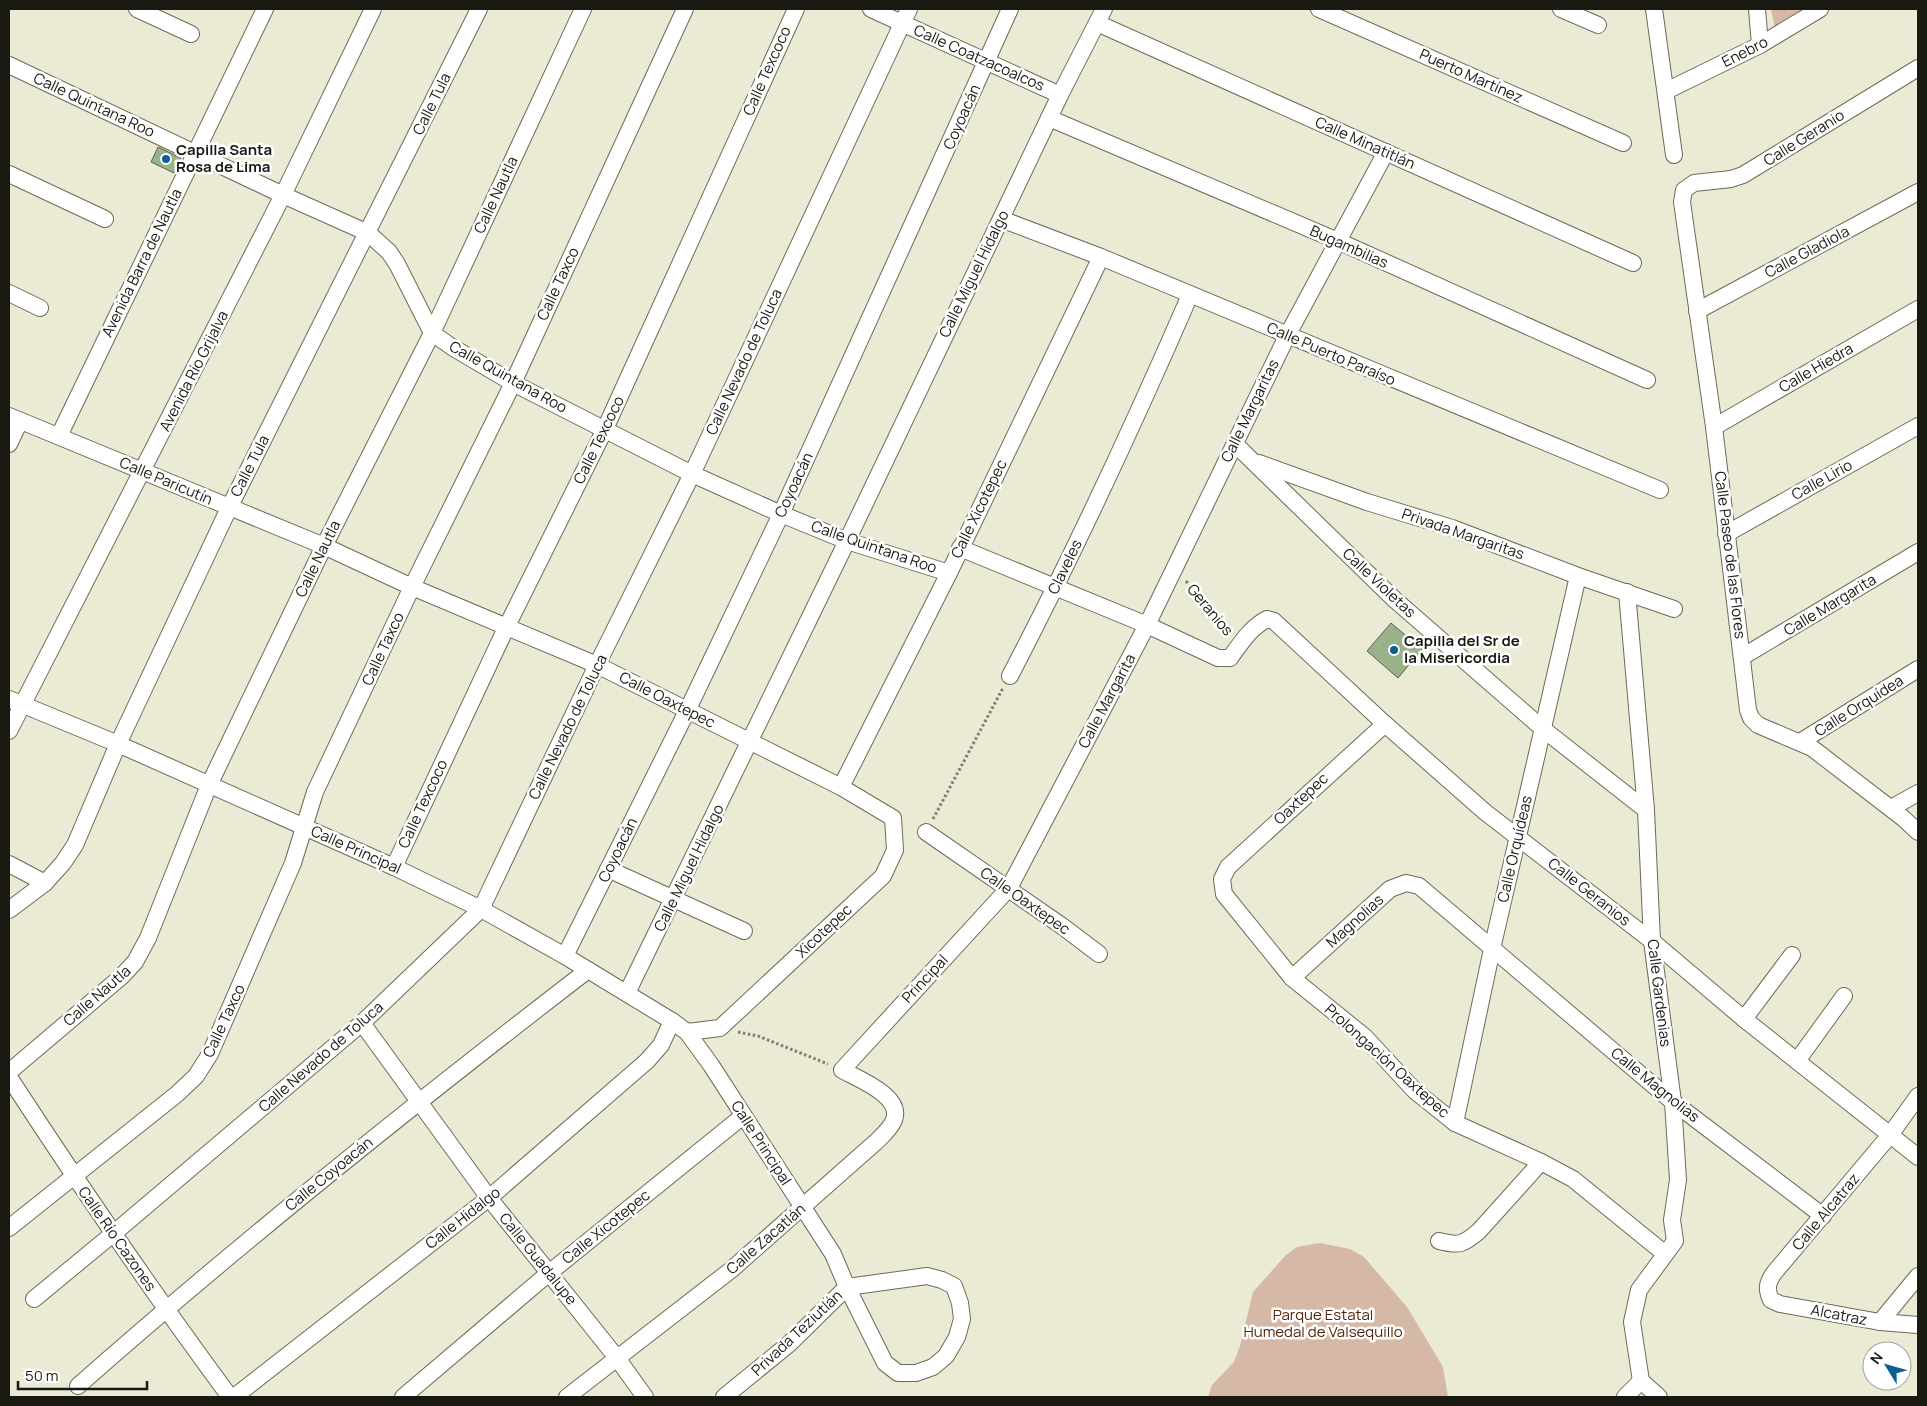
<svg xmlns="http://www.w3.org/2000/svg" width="1927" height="1406" viewBox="0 0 1927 1406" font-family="Manrope,sans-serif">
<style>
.green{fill:#d6b8a7}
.building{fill:#99b289;stroke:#586252}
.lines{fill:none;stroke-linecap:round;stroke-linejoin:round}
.street-casing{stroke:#6c6b59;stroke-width:18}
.path{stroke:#7f7f71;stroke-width:3;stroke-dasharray:2.5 2.5;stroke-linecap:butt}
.street{stroke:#fff;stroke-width:16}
.poi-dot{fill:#096091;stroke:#fff;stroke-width:2}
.labels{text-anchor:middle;stroke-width:5;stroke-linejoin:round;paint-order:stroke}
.street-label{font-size:15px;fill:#191912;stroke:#fff}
.poi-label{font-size:15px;font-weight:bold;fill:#191912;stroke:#fff;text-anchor:start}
.park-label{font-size:15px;fill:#512608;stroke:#fff}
</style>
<rect width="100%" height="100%" fill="#eaead5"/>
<g class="green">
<polygon points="1771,9 1808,9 1775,29"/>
<polygon points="1320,1243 1350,1249 1364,1257 1407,1307 1443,1367 1448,1397 1208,1397 1212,1385 1234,1362 1240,1346 1253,1292 1286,1255 1297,1247"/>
</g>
<g class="building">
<polygon points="158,147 181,158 174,173 151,162"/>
<polygon points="1391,623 1422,649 1398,678 1367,651"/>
</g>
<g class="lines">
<defs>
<g id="street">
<polyline points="137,9 191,34"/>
<polyline points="871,9 1060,95"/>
<polyline points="1319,9 1623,143"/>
<polyline points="1561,9 1598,25"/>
<polyline points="1654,9 1674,155"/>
<polyline points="1757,9 1760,45"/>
<polyline points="1097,23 1633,263"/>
<polyline points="9,65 283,195 368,233 389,252 397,264 432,333 452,347 513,383 692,474 781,514 847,541 949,573"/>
<polyline points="1918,68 1743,175 1731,179 1694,183 1684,190 1682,202 1714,427 1748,710 1751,718 1758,725 1812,748 1903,818 1918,832"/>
<polyline points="1666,91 1760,45 1820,9"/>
<polyline points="1049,118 1338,241 1647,380"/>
<polyline points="9,174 105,219"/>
<polyline points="1001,219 1101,257 1660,490"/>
<polyline points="9,293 40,308"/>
<polyline points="1697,311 1918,192"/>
<polyline points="9,416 324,546 412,587 597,665 841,787 893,818 895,850 883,876 720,1028 687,1032"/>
<polyline points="1714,427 1918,309"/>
<polyline points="59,436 265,9"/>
<polyline points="9,444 20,421"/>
<polyline points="1235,444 1394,599 1543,729 1646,810"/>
<polyline points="1259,463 1367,502 1452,528 1578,576 1674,609"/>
<polyline points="1726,534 1918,426"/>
<path d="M 960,548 L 1147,625 L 1218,658 L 1230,658 C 1241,643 1250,628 1267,619 L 1274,621 L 1385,724 L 1485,812 L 1652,941 L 1744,1019 L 1918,1157"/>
<polyline points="1627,592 1646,810 1652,941 1673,1102 1678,1180 1672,1220 1675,1241 1639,1290 1632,1322 1641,1381"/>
<polyline points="1742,657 1918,552"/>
<path d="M 1010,676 C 1075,551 1134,424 1190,295"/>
<polyline points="9,699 118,744 394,867 481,909 565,956 672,1021 687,1032 711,1065 833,1254 847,1287 885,1363 898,1373 916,1373 933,1367 946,1356 957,1337 962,1319 960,1303 954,1286 942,1280 927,1276 847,1287 789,1344 724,1397"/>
<polyline points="1385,724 1228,867 1222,879 1224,894 1292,978 1365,1037 1415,1091 1455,1123 1541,1162 1573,1179 1664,1253"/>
<polyline points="9,731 283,195 373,9"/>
<polyline points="1800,742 1918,669"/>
<polyline points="841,787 949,573 1101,257"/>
<polyline points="1891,808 1918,793"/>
<polyline points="926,832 1062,926 1099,954"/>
<polyline points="9,864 45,883"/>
<polyline points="394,867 506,628 605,429 796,9"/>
<polyline points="608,869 744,931"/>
<polyline points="9,910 45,883 63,863 75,845 118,744 229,508 479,9"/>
<polyline points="565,956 688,709 781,514 1010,9"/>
<polyline points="1292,978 1390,889 1406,883 1419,886 1673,1102 1823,1216"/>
<polyline points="627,993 847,541 1060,95 1104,9"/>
<polyline points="1744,1019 1792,955"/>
<polyline points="362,1023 489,1198 617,1358 645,1397"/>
<polyline points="1797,1061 1844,996"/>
<polyline points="9,1072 121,977 135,962 148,938 209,785 324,546 432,333 583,9"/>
<path d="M 9,1077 C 80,1186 153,1293 230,1397"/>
<path d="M 1918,1096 L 1890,1135 L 1774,1273 C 1767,1283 1766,1289 1771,1300 L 1780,1304 L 1880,1322 L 1918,1325"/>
<polyline points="1455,1123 1492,949 1578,576"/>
<polyline points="9,1228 177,1094 196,1076 210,1054 293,863 315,792 412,587 513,383 685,9"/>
<path d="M 1439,1241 C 1459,1246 1463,1245 1479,1231 L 1541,1162"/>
<polyline points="34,1299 114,1233 362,1023 481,909 597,665 692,474 909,9"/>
<polyline points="1880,1322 1918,1276"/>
<polyline points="1641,1381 1659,1397"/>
<path d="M 78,1386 C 242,1241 414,1104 588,970"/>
<polyline points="234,1397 489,1198 647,1061 661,1045 672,1021"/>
<polyline points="403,1397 549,1273 743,1116"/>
<path d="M 567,1397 L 731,1270 L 877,1141 C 883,1135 891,1128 894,1120 C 903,1096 858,1079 842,1070 L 1009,888 L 1147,625 L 1287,336 L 1386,152"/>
<polyline points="1625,1397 1641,1381"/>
</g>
</defs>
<use href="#street" class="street-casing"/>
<g class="path">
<polyline points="1186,581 1230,633"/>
<polyline points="933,819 1003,688"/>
<polyline points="738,1032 758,1036 828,1064"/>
</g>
<use href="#street" class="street"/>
</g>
<g class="poi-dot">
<circle cx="166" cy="159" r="5"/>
<circle cx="1394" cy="650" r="5"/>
</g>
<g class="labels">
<g class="street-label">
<text transform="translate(1745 52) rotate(-27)" y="5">Enebro</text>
<text transform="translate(979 58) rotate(24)" y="5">Calle Coatzacoalcos</text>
<text transform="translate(767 71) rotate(-66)" y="5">Calle Texcoco</text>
<text transform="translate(1471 76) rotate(24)" y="5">Puerto Martínez</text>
<text transform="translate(432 104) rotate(-64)" y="5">Calle Tula</text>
<text transform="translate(94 105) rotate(25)" y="5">Calle Quintana Roo</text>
<text transform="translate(962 117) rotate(-66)" y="5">Coyoacán</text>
<text transform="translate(1804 138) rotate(-32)" y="5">Calle Geranio</text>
<text transform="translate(1365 143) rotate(24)" y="5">Calle Minatitlán</text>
<text transform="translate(496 195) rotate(-65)" y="5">Calle Nautla</text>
<text transform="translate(1349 247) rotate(24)" y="5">Bugambilias</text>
<text transform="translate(1807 252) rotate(-28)" y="5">Calle Gladiola</text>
<text transform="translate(142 263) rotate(-64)" y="5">Avenida Barra de Nautla</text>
<text transform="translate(974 274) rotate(-64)" y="5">Calle Miguel Hidalgo</text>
<text transform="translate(558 284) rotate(-65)" y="5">Calle Taxco</text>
<text transform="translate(1331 354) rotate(23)" y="5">Calle Puerto Paraíso</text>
<text transform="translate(744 362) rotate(-65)" y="5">Calle Nevado de Toluca</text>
<text transform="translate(1816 368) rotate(-30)" y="5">Calle Hiedra</text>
<text transform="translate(194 371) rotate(-63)" y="5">Avenida Río Grijalva</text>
<text transform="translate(508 377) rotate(29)" y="5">Calle Quintana Roo</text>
<text transform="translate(1250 411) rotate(-64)" y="5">Calle Margaritas</text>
<text transform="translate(599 440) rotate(-64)" y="5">Calle Texcoco</text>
<text transform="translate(250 466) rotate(-63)" y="5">Calle Tula</text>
<text transform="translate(1822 480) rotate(-29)" y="5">Calle Lirio</text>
<text transform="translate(166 481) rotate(23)" y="5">Calle Paricutín</text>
<text transform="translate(794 485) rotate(-65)" y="5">Coyoacán</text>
<text transform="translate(979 509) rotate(-64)" y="5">Calle Xicotepec</text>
<text transform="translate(1463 534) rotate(19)" y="5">Privada Margaritas</text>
<text transform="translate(874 547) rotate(19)" y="5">Calle Quintana Roo</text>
<text transform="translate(1730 555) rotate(83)" y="5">Calle Paseo de las Flores</text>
<text transform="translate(318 559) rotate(-64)" y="5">Calle Nautla</text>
<text transform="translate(1065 567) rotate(-64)" y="5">Claveles</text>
<text transform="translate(1379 583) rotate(43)" y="5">Calle Violetas</text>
<text transform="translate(1830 605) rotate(-31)" y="5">Calle Margarita</text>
<text transform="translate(1210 610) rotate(50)" y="5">Geranios</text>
<text transform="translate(383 649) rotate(-65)" y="5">Calle Taxco</text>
<text transform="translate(667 700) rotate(27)" y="5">Calle Oaxtepec</text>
<text transform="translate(1107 701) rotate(-62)" y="5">Calle Margarita</text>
<text transform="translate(1859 706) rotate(-32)" y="5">Calle Orquídea</text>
<text transform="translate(568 727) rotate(-64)" y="5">Calle Nevado de Toluca</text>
<text transform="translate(1301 799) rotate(-43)" y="5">Oaxtepec</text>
<text transform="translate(423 804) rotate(-65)" y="5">Calle Texcoco</text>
<text transform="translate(1515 849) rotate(-77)" y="5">Calle Orquídeas</text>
<text transform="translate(356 850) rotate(24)" y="5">Calle Principal</text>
<text transform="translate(618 850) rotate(-64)" y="5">Coyoacán</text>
<text transform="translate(689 868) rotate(-64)" y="5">Calle Miguel Hidalgo</text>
<text transform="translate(1589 892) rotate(38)" y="5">Calle Geranios</text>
<text transform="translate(1025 901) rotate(35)" y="5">Calle Oaxtepec</text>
<text transform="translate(1355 921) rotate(-42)" y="5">Magnolias</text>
<text transform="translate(824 931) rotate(-43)" y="5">Xicotepec</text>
<text transform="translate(925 979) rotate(-47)" y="5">Principal</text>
<text transform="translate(1659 993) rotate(83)" y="5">Calle Gardenias</text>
<text transform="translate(97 996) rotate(-41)" y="5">Calle Nautla</text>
<text transform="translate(224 1021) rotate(-65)" y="5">Calle Taxco</text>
<text transform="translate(321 1057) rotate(-41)" y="5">Calle Nevado de Toluca</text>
<text transform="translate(1387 1061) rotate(42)" y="5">Prolongación Oaxtepec</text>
<text transform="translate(1655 1085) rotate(39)" y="5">Calle Magnolias</text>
<text transform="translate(761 1143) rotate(57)" y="5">Calle Principal</text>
<text transform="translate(329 1174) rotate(-39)" y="5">Calle Coyoacán</text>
<text transform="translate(1826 1212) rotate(-50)" y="5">Calle Alcatraz</text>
<text transform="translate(463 1218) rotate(-38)" y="5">Calle Hidalgo</text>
<text transform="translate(606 1227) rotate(-39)" y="5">Calle Xicotepec</text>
<text transform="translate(117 1239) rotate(55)" y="5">Calle Río Cazones</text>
<text transform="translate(766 1239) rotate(-41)" y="5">Calle Zacatlán</text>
<text transform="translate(538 1259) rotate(51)" y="5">Calle Guadalupe</text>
<text transform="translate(1839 1315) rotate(11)" y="5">Alcatraz</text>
<text transform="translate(797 1333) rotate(-43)" y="5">Privada Teziutlán</text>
</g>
<g class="poi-label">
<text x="176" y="155">Capilla Santa<tspan x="176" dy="17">Rosa de Lima</tspan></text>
<text x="1404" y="646">Capilla del Sr de<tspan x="1404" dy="17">la Misericordia</tspan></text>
</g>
<g class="park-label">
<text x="1323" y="1320">Parque Estatal<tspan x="1323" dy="17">Humedal de Valsequillo</tspan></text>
</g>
</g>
<rect width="1927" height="1406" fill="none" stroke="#191912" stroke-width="20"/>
<g transform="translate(1887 1366) rotate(307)"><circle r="24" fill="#ffffff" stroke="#a3a3a0"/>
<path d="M0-4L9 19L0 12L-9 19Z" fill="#096091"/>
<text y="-8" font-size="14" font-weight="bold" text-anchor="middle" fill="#191912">N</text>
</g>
<path d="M18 1381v8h129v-8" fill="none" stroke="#191912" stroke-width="2.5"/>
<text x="25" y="1381" font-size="15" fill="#191912" stroke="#ffffff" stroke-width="4" paint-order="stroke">50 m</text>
</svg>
